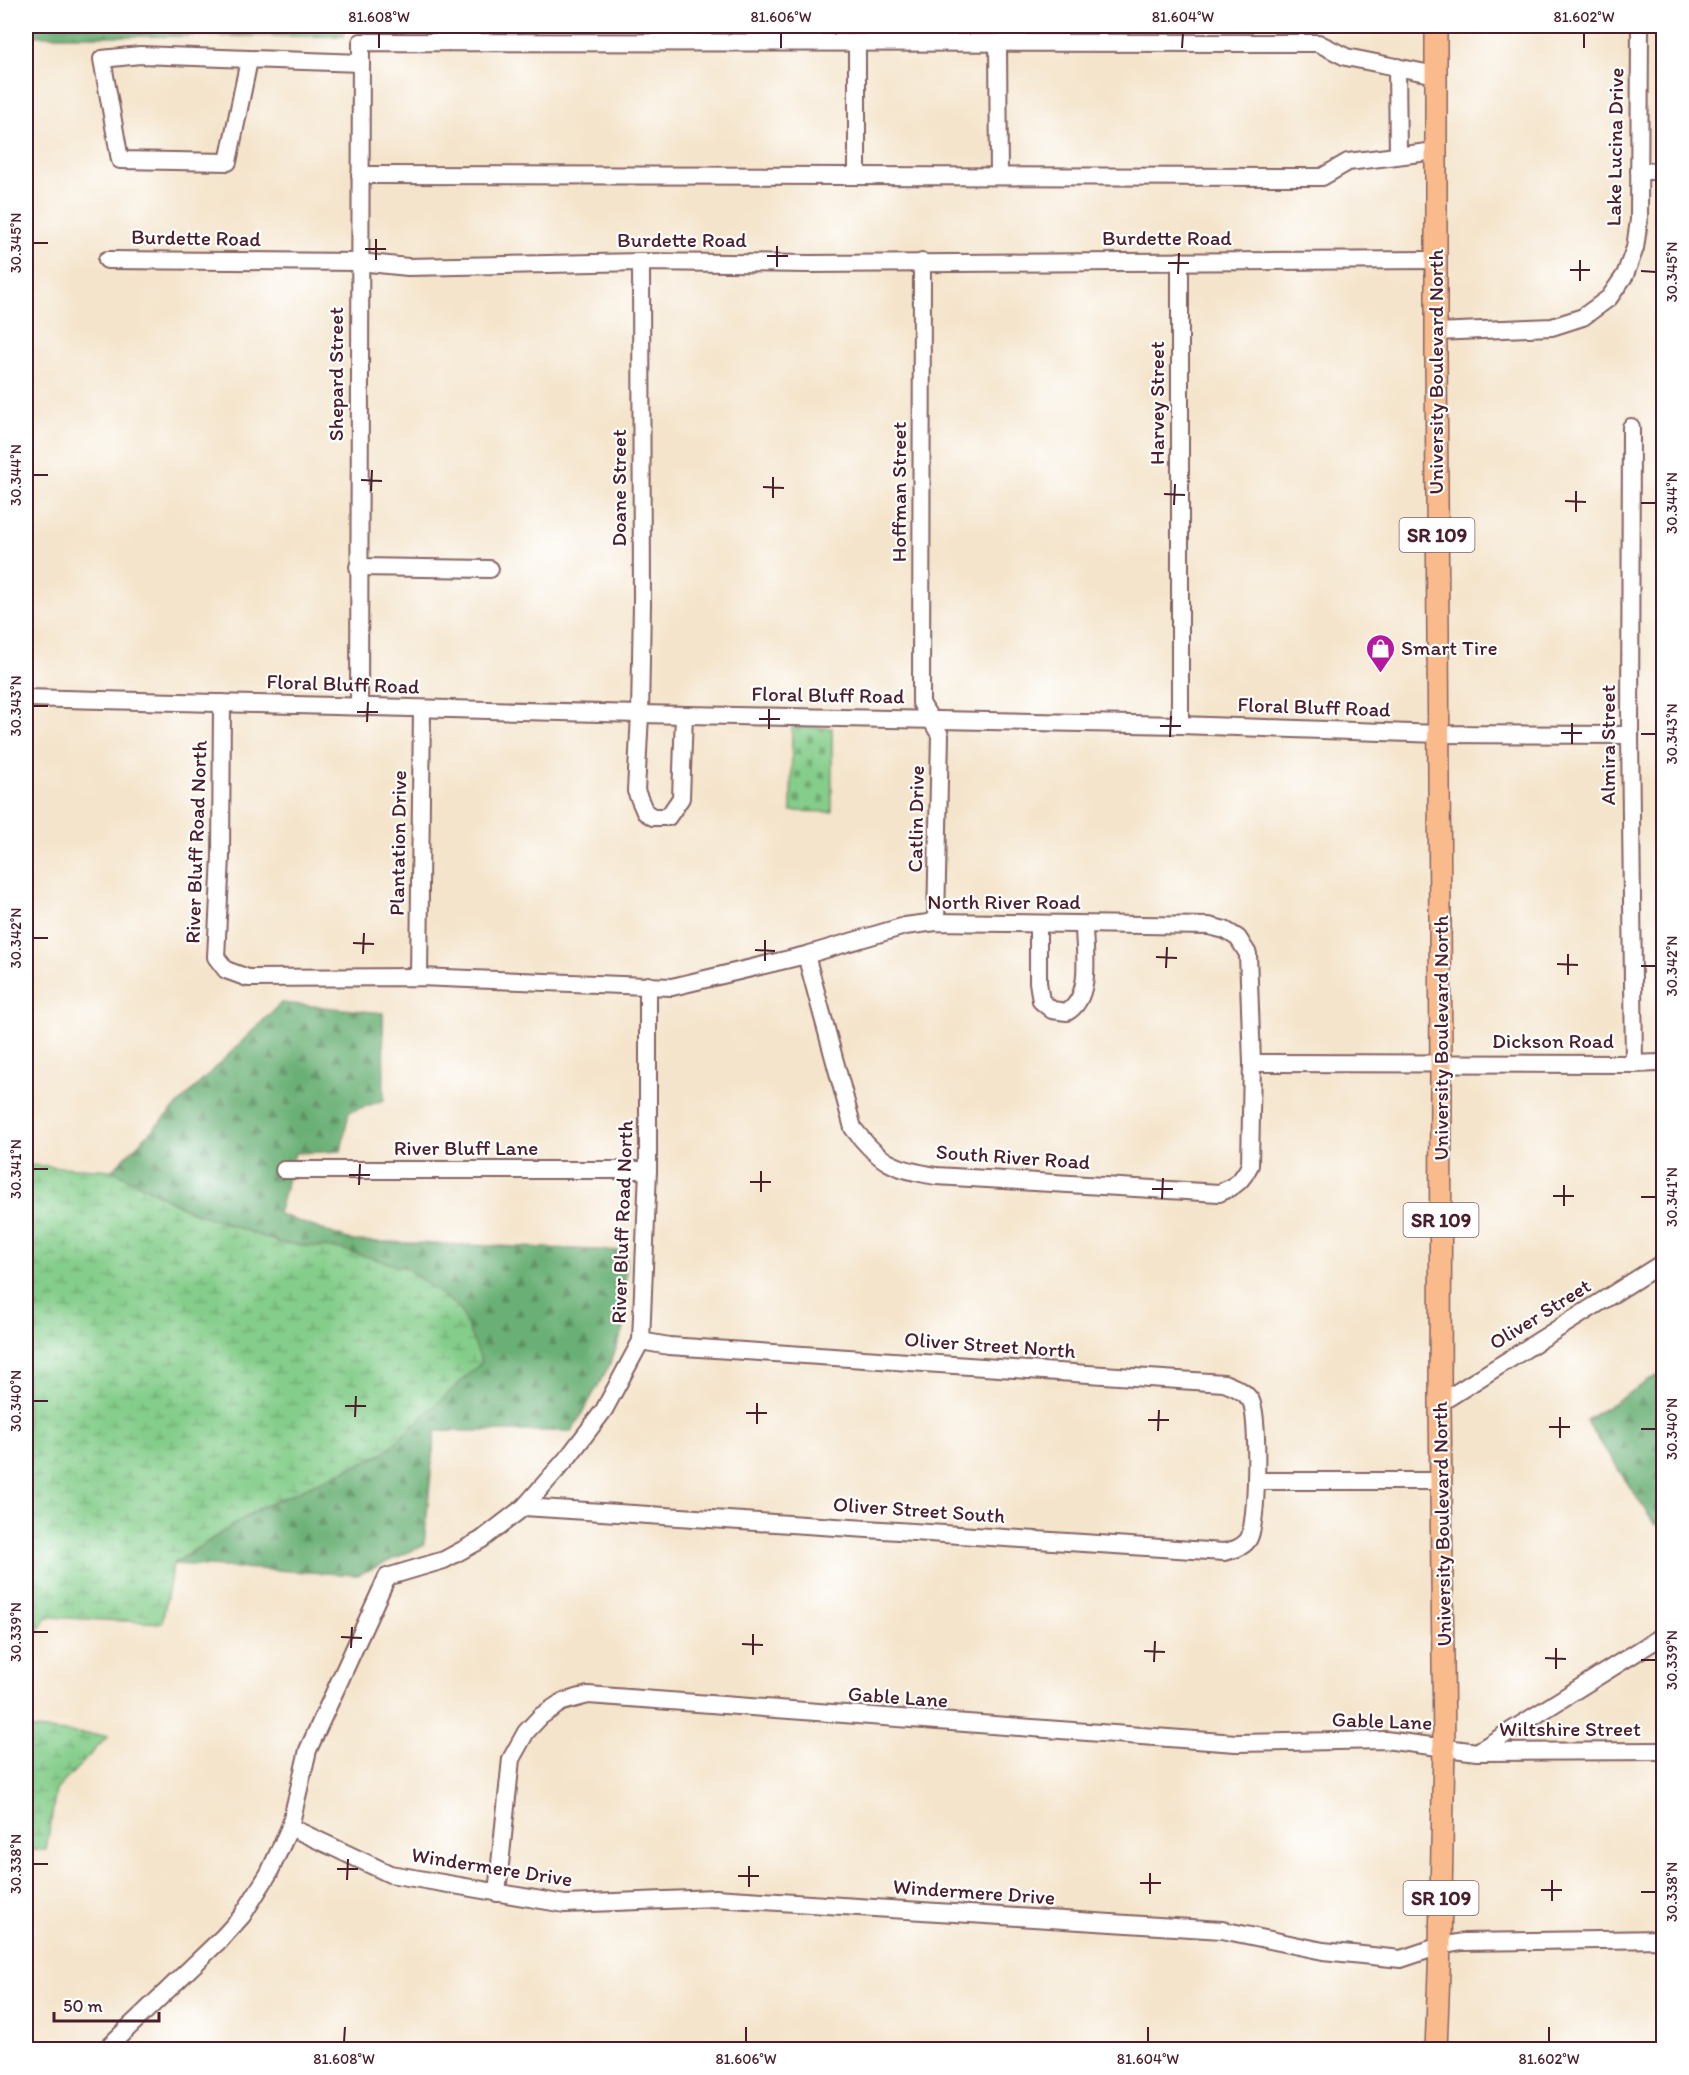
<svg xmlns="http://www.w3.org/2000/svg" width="1689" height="2075" viewBox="0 0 1689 2075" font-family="Itim,sans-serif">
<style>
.forest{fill:url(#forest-firs);stroke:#5a6850;stroke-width:1.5}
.wetland{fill:url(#wetland-marsh);stroke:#67765a;stroke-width:1.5}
.cemetery{fill:url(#cemetery-stones);stroke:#67765a;stroke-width:1.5}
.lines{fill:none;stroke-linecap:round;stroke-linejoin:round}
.minor-casing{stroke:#866463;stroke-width:20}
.major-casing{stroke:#866463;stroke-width:24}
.minor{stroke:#fff;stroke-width:16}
.major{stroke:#fabb8c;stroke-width:21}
.ticks{fill:none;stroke:#4a1f2b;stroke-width:2}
.labels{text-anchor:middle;stroke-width:4.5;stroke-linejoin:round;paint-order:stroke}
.shield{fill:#fff;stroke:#80626b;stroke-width:1.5}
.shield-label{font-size:20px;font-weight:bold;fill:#4a1f2b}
.street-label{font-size:21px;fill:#4a1f2b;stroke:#fff}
.poi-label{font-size:21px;fill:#4a1f2b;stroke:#fff;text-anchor:start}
.neatline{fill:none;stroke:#4a1f2b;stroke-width:2}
.ticks-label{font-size:15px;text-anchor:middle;fill:#4a1f2b}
</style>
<defs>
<pattern id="forest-firs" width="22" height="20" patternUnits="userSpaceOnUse" patternTransform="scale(1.5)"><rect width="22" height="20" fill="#6bb076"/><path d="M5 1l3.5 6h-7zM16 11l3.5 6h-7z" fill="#5a8f61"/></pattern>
<pattern id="wetland-marsh" width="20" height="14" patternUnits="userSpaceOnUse" patternTransform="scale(1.5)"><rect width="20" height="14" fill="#84cd8a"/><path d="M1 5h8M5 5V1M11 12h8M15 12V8" fill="none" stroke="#6ea671"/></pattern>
<pattern id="cemetery-stones" width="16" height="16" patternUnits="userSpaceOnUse" patternTransform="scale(1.5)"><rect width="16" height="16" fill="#84cd8a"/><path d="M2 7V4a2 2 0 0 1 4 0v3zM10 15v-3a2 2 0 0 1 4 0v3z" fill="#6ea671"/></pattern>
</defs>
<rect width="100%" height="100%" fill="#fff"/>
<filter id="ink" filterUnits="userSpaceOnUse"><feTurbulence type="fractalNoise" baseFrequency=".0167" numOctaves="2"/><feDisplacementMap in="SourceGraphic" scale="12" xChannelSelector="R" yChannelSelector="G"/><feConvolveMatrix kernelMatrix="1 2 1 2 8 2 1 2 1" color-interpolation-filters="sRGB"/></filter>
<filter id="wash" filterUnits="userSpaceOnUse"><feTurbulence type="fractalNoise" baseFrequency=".008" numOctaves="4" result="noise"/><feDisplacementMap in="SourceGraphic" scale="24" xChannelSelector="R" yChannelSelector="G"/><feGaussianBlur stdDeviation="1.35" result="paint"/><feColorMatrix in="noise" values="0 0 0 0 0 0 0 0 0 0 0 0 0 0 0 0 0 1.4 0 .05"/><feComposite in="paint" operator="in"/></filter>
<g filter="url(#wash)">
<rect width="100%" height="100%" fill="#f4e4cb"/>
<g class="forest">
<polygon points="26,26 343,26 344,36 26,36"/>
<polygon points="281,1003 383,1013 384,1100 349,1112 341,1151 295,1153 278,1214 353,1241 626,1251 625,1326 609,1366 572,1431 435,1431 424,1545 358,1575 173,1564 258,1509 384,1453 340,1249 280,1243 190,1211 112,1170"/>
<polygon points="1663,1372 1663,1520 1655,1525 1586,1420"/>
</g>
<g class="wetland">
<polygon points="26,1165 112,1170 190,1211 280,1243 340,1249 406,1268 460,1309 482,1362 384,1453 258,1509 173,1564 162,1623 47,1617 26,1649 26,1463 31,1457 26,1446"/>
<polygon points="26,1728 108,1736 56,1790 46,1850 26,1850"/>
</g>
<polygon class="cemetery" points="792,727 832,728 832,812 791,811"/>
</g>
<g filter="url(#ink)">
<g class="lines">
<defs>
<g id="minor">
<polyline points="857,43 857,176"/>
<polyline points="998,43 999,176"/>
<polyline points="249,60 228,162 120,160 102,59 140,55 361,63"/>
<polyline points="1397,67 1398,155"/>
<polyline points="1639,171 1664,171"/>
<polyline points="360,175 1322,177 1348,162 1436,151"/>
<polyline points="107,260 359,262 408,267 641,262 809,264 1436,260"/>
<polyline points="1180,261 1180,725"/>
<polyline points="641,262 642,604 640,714 636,791 645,812 653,817 668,817 681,798 684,715"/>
<polyline points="922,262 921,703 940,735 936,922"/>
<polyline points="1436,332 1552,327 1583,317 1609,298 1625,275 1635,248 1639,220 1640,26"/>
<polyline points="1631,427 1630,735 1634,1064"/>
<polyline points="358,567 490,569"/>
<polyline points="26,698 640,714 1180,725 1440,734 1630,735"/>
<path d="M 222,703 L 221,857 L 216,957 L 226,970 L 248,978 L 419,977 L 672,987 L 806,955 L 905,926 L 936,922 L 1209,926 L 1225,930 L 1238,938 L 1248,954 L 1252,1063 L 1250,1165 C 1242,1181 1236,1186 1219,1193 L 936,1176 C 893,1169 880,1163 853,1128 L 806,955"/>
<polyline points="359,706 361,42 1318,43 1346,57 1436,75"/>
<path d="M 1038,924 L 1038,982 L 1041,1001 L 1052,1010 L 1067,1012 C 1093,997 1084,951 1084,925"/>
<polyline points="419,977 422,709"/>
<polyline points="1252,1063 1634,1064 1658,1063 1664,1061"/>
<polyline points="284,1170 648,1170"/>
<polyline points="1440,1403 1664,1262"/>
<polyline points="1256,1481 1441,1481"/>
<path d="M 524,1507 L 1224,1552 C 1233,1550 1242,1548 1248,1540 C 1258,1526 1259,1417 1251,1401 C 1245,1391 1234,1387 1224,1383 L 669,1346 L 641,1341"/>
<polyline points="1478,1752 1664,1751"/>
<polyline points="290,1827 390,1874 565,1904 715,1898 1222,1930 1323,1951 1401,1959 1440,1946 1462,1942 1664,1939"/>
<polyline points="497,1893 511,1759 526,1732 541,1716 562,1702 588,1695 1236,1743 1385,1740 1477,1752 1664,1635"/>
<polyline points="105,2050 223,1937 242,1916 269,1873 290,1827 308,1750 387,1577 444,1560 481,1540 524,1507 569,1456 604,1410 641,1341 648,1170 648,985"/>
</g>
<polyline id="major" points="1436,2050 1440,1946 1444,1746 1440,1403 1441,1062 1436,351 1436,26"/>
</defs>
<use href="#minor" class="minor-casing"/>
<use href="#major" class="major-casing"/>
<use href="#minor" class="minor"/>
<use href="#major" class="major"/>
</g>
</g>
<path class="ticks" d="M 379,48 L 379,33M 781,48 L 781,33M 1182,48 L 1183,33M 1584,48 L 1584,33M 33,243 L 48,243M 365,249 L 386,249M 767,256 L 788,256M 376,260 L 376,239M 1168,263 L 1189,263M 777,267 L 777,246M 1570,270 L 1590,270M 1641,271 L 1656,272M 1178,274 L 1179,253M 1580,281 L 1580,260M 33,475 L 48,475M 361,480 L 382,481M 763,487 L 784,488M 371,491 L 372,470M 1164,494 L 1185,495M 773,498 L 773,477M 1565,501 L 1586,502M 1641,503 L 1656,503M 1174,505 L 1175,484M 1576,512 L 1576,491M 33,706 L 48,706M 357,712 L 378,712M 759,719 L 780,719M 367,722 L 368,702M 1160,726 L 1181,726M 769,729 L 769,709M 1561,733 L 1582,733M 1641,734 L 1656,734M 1170,737 L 1171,716M 1572,744 L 1572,723M 33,938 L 48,938M 353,943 L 374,944M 755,950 L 775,951M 363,954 L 364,933M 1156,957 L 1177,958M 765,961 L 765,940M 1557,964 L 1578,965M 1641,966 L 1656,966M 1166,968 L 1167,947M 1568,975 L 1568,954M 33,1169 L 48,1169M 349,1175 L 370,1175M 750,1182 L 771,1182M 359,1185 L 360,1164M 1152,1189 L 1173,1189M 761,1192 L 761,1171M 1553,1196 L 1574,1196M 1641,1197 L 1656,1197M 1162,1199 L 1163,1178M 1564,1206 L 1564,1185M 33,1401 L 48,1401M 345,1406 L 366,1406M 746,1413 L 767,1413M 355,1417 L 356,1396M 1148,1420 L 1169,1420M 757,1424 L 757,1403M 1549,1427 L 1570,1427M 1641,1429 L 1656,1429M 1158,1431 L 1159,1410M 1560,1438 L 1560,1417M 33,1632 L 48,1632M 341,1637 L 362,1638M 742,1644 L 763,1645M 351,1648 L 352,1627M 1144,1651 L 1165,1652M 753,1655 L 753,1634M 1545,1658 L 1566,1659M 1641,1660 L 1656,1660M 1154,1662 L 1155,1641M 1556,1669 L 1556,1648M 33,1864 L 48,1864M 337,1869 L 358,1869M 738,1876 L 759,1876M 347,1880 L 348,1859M 1140,1883 L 1161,1883M 749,1887 L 749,1866M 1541,1890 L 1562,1890M 1641,1892 L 1656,1892M 1150,1894 L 1150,1873M 1552,1901 L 1552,1880M 344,2042 L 345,2027M 746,2042 L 746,2027M 1148,2042 L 1148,2027M 1549,2042 L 1549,2027"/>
<defs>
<symbol id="shop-pin" viewBox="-11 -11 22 30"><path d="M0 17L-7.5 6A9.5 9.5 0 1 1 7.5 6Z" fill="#b5179e" stroke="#fff"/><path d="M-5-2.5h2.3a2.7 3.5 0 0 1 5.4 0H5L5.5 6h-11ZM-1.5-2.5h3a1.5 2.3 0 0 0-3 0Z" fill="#fff"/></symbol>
</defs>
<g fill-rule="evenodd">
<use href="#shop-pin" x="1364" y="632" width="33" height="45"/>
</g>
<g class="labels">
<g class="shield">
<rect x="1399.5" y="518" width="75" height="34" rx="4.5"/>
<rect x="1403.5" y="1203" width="75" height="34" rx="4.5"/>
<rect x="1403.5" y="1881" width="75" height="34" rx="4.5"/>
</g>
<g class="shield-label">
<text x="1437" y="542">SR 109</text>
<text x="1441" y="1227">SR 109</text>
<text x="1441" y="1905">SR 109</text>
</g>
<g class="street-label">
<text transform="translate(1615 147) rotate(-89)" y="7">Lake Lucina Drive</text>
<text transform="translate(196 238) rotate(1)" y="7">Burdette Road</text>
<text x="1167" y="245">Burdette Road</text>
<text x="682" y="247">Burdette Road</text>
<text transform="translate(1436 372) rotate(-90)" y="7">University Boulevard North</text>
<text transform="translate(336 374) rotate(-90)" y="7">Shepard Street</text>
<text transform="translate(1157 403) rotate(-90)" y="7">Harvey Street</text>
<text transform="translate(619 488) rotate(-90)" y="7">Doane Street</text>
<text transform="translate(899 492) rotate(-90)" y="7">Hoffman Street</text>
<text transform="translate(343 684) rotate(2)" y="7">Floral Bluff Road</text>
<text transform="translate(828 695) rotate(1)" y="7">Floral Bluff Road</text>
<text transform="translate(1314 707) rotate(2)" y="7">Floral Bluff Road</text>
<text transform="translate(1608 745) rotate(-90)" y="7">Almira Street</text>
<text transform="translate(916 819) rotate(-89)" y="7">Catlin Drive</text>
<text transform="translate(196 842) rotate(-88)" y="7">River Bluff Road North</text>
<text transform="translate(398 843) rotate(-89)" y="7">Plantation Drive</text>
<text x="1004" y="909">North River Road</text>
<text transform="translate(1441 1038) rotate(-90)" y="7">University Boulevard North</text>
<text x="1553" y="1048">Dickson Road</text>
<text x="466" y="1155">River Bluff Lane</text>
<text transform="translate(1013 1157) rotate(4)" y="7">South River Road</text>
<text transform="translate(622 1222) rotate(-88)" y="7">River Bluff Road North</text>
<text transform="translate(1540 1314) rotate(-32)" y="7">Oliver Street</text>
<text transform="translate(990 1345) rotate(4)" y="7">Oliver Street North</text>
<text transform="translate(919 1510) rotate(4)" y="7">Oliver Street South</text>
<text transform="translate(1442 1524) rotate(-91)" y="7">University Boulevard North</text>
<text transform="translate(898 1697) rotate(4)" y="7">Gable Lane</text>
<text transform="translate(1382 1721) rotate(2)" y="7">Gable Lane</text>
<text x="1570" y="1736">Wiltshire Street</text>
<text transform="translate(492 1867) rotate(9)" y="7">Windermere Drive</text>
<text transform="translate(974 1892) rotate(4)" y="7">Windermere Drive</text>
</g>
<g class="poi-label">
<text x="1401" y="655">Smart Tire</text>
</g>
</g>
<rect width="1689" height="2075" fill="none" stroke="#fff" stroke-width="66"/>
<path d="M54 2012v9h105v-9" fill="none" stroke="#4a1f2b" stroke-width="3"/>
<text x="63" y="2012" font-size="18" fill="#4a1f2b" stroke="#ffffff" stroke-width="4.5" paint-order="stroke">50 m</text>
<rect x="33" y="33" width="1623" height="2009" class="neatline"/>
<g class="ticks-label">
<text x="379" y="22">81.608°W</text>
<text x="781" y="22">81.606°W</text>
<text x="1183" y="22">81.604°W</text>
<text x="1584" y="22">81.602°W</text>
<text transform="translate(16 243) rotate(-90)" y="5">30.345°N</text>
<text transform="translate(1672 272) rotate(-90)" y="5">30.345°N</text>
<text transform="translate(16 475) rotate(-90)" y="5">30.344°N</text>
<text transform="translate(1672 503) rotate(-90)" y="5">30.344°N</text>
<text transform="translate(16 706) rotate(-90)" y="5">30.343°N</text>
<text transform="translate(1672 734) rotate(-90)" y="5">30.343°N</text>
<text transform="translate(16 938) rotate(-90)" y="5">30.342°N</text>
<text transform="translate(1672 966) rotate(-90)" y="5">30.342°N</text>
<text transform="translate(16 1169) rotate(-90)" y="5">30.341°N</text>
<text transform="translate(1672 1197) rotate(-90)" y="5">30.341°N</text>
<text transform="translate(16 1401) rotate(-90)" y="5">30.340°N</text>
<text transform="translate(1672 1429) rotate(-90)" y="5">30.340°N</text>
<text transform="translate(16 1632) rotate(-90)" y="5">30.339°N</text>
<text transform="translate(1672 1660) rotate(-90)" y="5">30.339°N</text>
<text transform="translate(16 1864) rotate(-90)" y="5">30.338°N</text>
<text transform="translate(1672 1892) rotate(-90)" y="5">30.338°N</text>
<text x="344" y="2064">81.608°W</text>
<text x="746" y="2064">81.606°W</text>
<text x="1148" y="2064">81.604°W</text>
<text x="1549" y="2064">81.602°W</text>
</g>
</svg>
